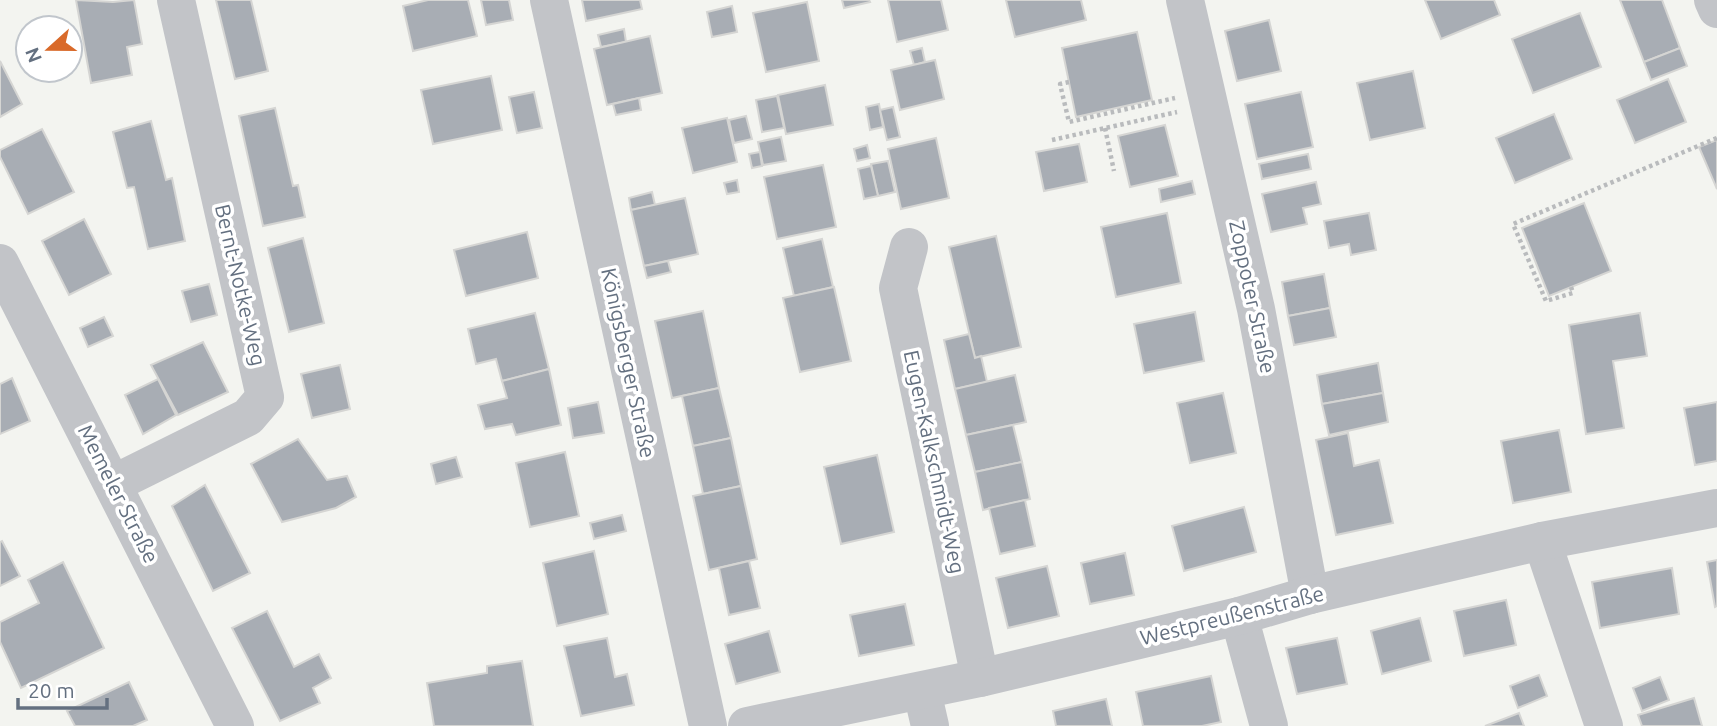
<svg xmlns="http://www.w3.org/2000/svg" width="1717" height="726" viewBox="0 0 1717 726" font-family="Ubuntu,sans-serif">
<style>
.building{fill:#a8adb4;stroke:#d5d5d3;stroke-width:2}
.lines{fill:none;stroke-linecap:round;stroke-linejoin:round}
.path{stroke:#b9bbbd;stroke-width:4.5;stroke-dasharray:3.5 3.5;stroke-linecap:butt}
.minor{stroke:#c2c4c8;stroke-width:38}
.labels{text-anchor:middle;stroke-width:7;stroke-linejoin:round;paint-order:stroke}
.street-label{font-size:21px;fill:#647080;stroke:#fff}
</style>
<rect width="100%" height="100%" fill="#f3f4f0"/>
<g class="building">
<polygon points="76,0 113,2 134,0 142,44 127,47 132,75 91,83"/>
<polygon points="216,0 251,0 268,71 235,79"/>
<polygon points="428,0 468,0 477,36 413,51 403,6"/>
<polygon points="481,0 509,0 513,20 486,25"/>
<polygon points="582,0 640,0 642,9 586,21"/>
<polygon points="842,0 869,0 870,2 844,8"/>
<polygon points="888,0 941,0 948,30 897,42"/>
<polygon points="1006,0 1081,0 1086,20 1015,37"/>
<polygon points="1425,0 1494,0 1500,15 1441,39"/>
<polygon points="1620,0 1662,0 1680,48 1644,62"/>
<polygon points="807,2 819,61 766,72 753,13"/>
<polygon points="732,6 737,32 712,37 707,12"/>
<polygon points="1580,13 1601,67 1533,93 1512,39"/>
<polygon points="1269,20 1281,71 1237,81 1225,31"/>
<polygon points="624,29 626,42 601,47 598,35"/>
<polygon points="1137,32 1152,100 1076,117 1062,48"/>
<polygon points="650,36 662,93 607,105 594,49"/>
<polygon points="922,48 925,62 914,65 910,51"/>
<polygon points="1680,48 1687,66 1651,80 1644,62"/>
<polygon points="935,60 944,99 900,110 891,70"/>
<polygon points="0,61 22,104 0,117"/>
<polygon points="1413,71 1425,128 1370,140 1357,83"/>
<polygon points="491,76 502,130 433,144 421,90"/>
<polygon points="1668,79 1686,122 1635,143 1617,100"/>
<polygon points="825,85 833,125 786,134 778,95"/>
<polygon points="534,92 542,128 517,133 509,97"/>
<polygon points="1301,92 1313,147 1257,159 1245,104"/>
<polygon points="777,96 784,128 762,132 756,100"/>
<polygon points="639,98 641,110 616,115 613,104"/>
<polygon points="879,104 883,127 870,130 866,107"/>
<polygon points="893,107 900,137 887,140 880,110"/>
<polygon points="275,108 293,186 298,185 305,217 263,226 239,116"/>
<polygon points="1554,114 1572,159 1515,183 1496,138"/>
<polygon points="746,116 752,139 734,143 729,120"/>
<polygon points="727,118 737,162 693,173 682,128"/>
<polygon points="151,121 166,180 172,178 185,241 148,249 134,187 127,188 113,132"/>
<polygon points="1165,125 1178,176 1130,187 1118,136"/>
<polygon points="42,129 74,192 28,214 0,157 0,150"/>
<polygon points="781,137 786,161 763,165 758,142"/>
<polygon points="936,138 949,198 901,209 888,149"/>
<polygon points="1717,140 1717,189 1699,147"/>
<polygon points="1079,144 1087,182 1044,191 1036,152"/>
<polygon points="867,145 870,158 857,161 854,149"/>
<polygon points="760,152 762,166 752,168 749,154"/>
<polygon points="1308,154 1311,169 1262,179 1259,164"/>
<polygon points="888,161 895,192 878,196 871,164"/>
<polygon points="823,165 836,227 777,239 764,177"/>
<polygon points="871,166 878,196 864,199 858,169"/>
<polygon points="737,180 739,192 727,194 724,183"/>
<polygon points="1192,181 1195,194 1161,202 1159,189"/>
<polygon points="1316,182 1321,204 1303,208 1307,224 1271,232 1262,194"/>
<polygon points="652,192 655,205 631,210 629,198"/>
<polygon points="685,198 698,254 644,266 631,210"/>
<polygon points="1584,203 1611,271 1549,296 1522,228"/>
<polygon points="1167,213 1181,283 1116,297 1101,227"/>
<polygon points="1369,213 1376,250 1351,255 1349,244 1329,248 1324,221"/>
<polygon points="84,219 111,274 69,295 42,241"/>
<polygon points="527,232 538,278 466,296 454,250"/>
<polygon points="996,236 1021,347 975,358 949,247"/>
<polygon points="303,238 324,323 289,332 268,248"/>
<polygon points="822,239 833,287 794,296 783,248"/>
<polygon points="668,261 671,272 647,278 644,266"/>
<polygon points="1324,274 1330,308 1288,316 1282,282"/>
<polygon points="209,284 217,315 191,322 182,291"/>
<polygon points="834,287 851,361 800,372 783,298"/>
<polygon points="1330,308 1336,337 1294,345 1288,316"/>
<polygon points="703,311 719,388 672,398 655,321"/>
<polygon points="1195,312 1204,361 1144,373 1134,324"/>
<polygon points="535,313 549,369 502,381 496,359 476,364 468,329"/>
<polygon points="1640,313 1647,356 1613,361 1624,428 1586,434 1569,325"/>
<polygon points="104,317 113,336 88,347 80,328"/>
<polygon points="969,334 975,358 981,356 987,382 955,389 944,340"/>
<polygon points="203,342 228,392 178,415 151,365"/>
<polygon points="1378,363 1383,393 1322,404 1317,375"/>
<polygon points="340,365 350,409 312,418 301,374"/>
<polygon points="549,369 561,425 516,435 512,424 485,429 478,405 507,398 502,381"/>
<polygon points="1015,375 1026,422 966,435 955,389"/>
<polygon points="12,378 30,421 0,434 0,384"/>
<polygon points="158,379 176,415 143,434 125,395"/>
<polygon points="719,388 731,438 693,446 682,396"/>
<polygon points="1223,393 1236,453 1190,463 1177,403"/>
<polygon points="1383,393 1388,422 1329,435 1322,404"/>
<polygon points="598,402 604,433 573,438 568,408"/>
<polygon points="1717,402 1717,461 1695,465 1684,408"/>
<polygon points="1013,425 1022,462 975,472 966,435"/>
<polygon points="1559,430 1571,492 1513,503 1501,441"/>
<polygon points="1348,433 1354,466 1379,460 1393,523 1336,535 1316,440"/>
<polygon points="731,438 741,486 703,494 693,446"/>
<polygon points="298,439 327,480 347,476 356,497 336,508 282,522 251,464"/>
<polygon points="565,452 579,516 530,527 516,463"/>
<polygon points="877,455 894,532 841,544 824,467"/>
<polygon points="456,457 462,477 436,484 431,464"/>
<polygon points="1022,462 1030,499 983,510 975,472"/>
<polygon points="205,485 250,573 213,591 172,506"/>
<polygon points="741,486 757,559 709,570 693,496"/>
<polygon points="1025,500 1035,546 1000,554 989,508"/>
<polygon points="1244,507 1256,552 1184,571 1172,526"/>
<polygon points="622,515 626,531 594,539 590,523"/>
<polygon points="2,541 20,576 0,586 0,542"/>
<polygon points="594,551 608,614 557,626 543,563"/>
<polygon points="1125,553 1134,595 1090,604 1081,563"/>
<polygon points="1717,560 1717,606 1715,607 1707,562"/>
<polygon points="749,561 760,608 729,615 719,568"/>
<polygon points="63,562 104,648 21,688 0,642 0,622 39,603 28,580"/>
<polygon points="1047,566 1059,616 1008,628 996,578"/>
<polygon points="1672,568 1679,614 1600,628 1592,582"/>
<polygon points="1506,600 1516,645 1464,656 1454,611"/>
<polygon points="905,604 914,645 859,656 850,615"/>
<polygon points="267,611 294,667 319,654 331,678 313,688 320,703 280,721 232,628"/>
<polygon points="1420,618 1431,661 1382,674 1371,631"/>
<polygon points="769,631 780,672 736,684 725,644"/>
<polygon points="607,638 615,677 627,674 634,705 581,716 564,646"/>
<polygon points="1337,638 1347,684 1297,694 1286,648"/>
<polygon points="522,661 533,726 434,726 427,683 487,673 487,666"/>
<polygon points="1539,675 1547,696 1518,708 1510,686"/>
<polygon points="1211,676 1221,722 1202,726 1143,726 1136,692"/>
<polygon points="1660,677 1669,700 1642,711 1633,688"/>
<polygon points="129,682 147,720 133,726 75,726 67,711"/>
<polygon points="1694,698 1702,726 1642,726 1638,715"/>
<polygon points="1106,699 1112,726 1056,726 1053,711"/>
<polygon points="1519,713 1524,726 1485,726 1501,720"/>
</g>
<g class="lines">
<g class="path">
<polyline points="1069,82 1060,84 1069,122 1175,98"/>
<polyline points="1105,128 1114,171"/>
<polyline points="1052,140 1177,112"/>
<polyline points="1571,287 1573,293 1546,301 1513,224 1717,138"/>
</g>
<g class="minor">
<polyline points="549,0 708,726"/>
<polyline points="1185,0 1256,309 1310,595"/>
<polyline points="1713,0 1717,9"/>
<polyline points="909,247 898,288 980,678"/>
<polyline points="0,263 235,726"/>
<polyline points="113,484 248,417 265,397 176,0"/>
<polyline points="1542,541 1604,726"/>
<polyline points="1239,616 1269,726"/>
<polyline points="922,691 930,726"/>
<polyline points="747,726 980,678 1239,616 1310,595 1542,541 1717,508"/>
</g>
</g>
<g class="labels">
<g class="street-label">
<text transform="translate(240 285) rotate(77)" y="7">Bernt-Notke-Weg</text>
<text transform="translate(1252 297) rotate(78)" y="7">Zoppoter Straße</text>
<text transform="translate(628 363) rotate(78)" y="7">Königsberger Straße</text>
<text transform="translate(934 462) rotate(78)" y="7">Eugen-Kalkschmidt-Weg</text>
<text transform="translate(118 494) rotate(63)" y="7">Memeler Straße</text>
<text transform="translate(1232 616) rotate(-14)" y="7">Westpreußenstraße</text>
</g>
</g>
<g transform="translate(49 49) rotate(249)"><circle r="33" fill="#ffffff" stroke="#c1c6cc" stroke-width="2"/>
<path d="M0-5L12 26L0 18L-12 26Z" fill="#d96a2a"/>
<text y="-10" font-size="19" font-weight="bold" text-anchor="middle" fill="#647080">N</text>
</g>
<path d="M18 698v10h89v-10" fill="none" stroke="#647080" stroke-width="3.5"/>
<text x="28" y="698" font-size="21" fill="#647080" stroke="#ffffff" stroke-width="5" paint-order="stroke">20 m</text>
</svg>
